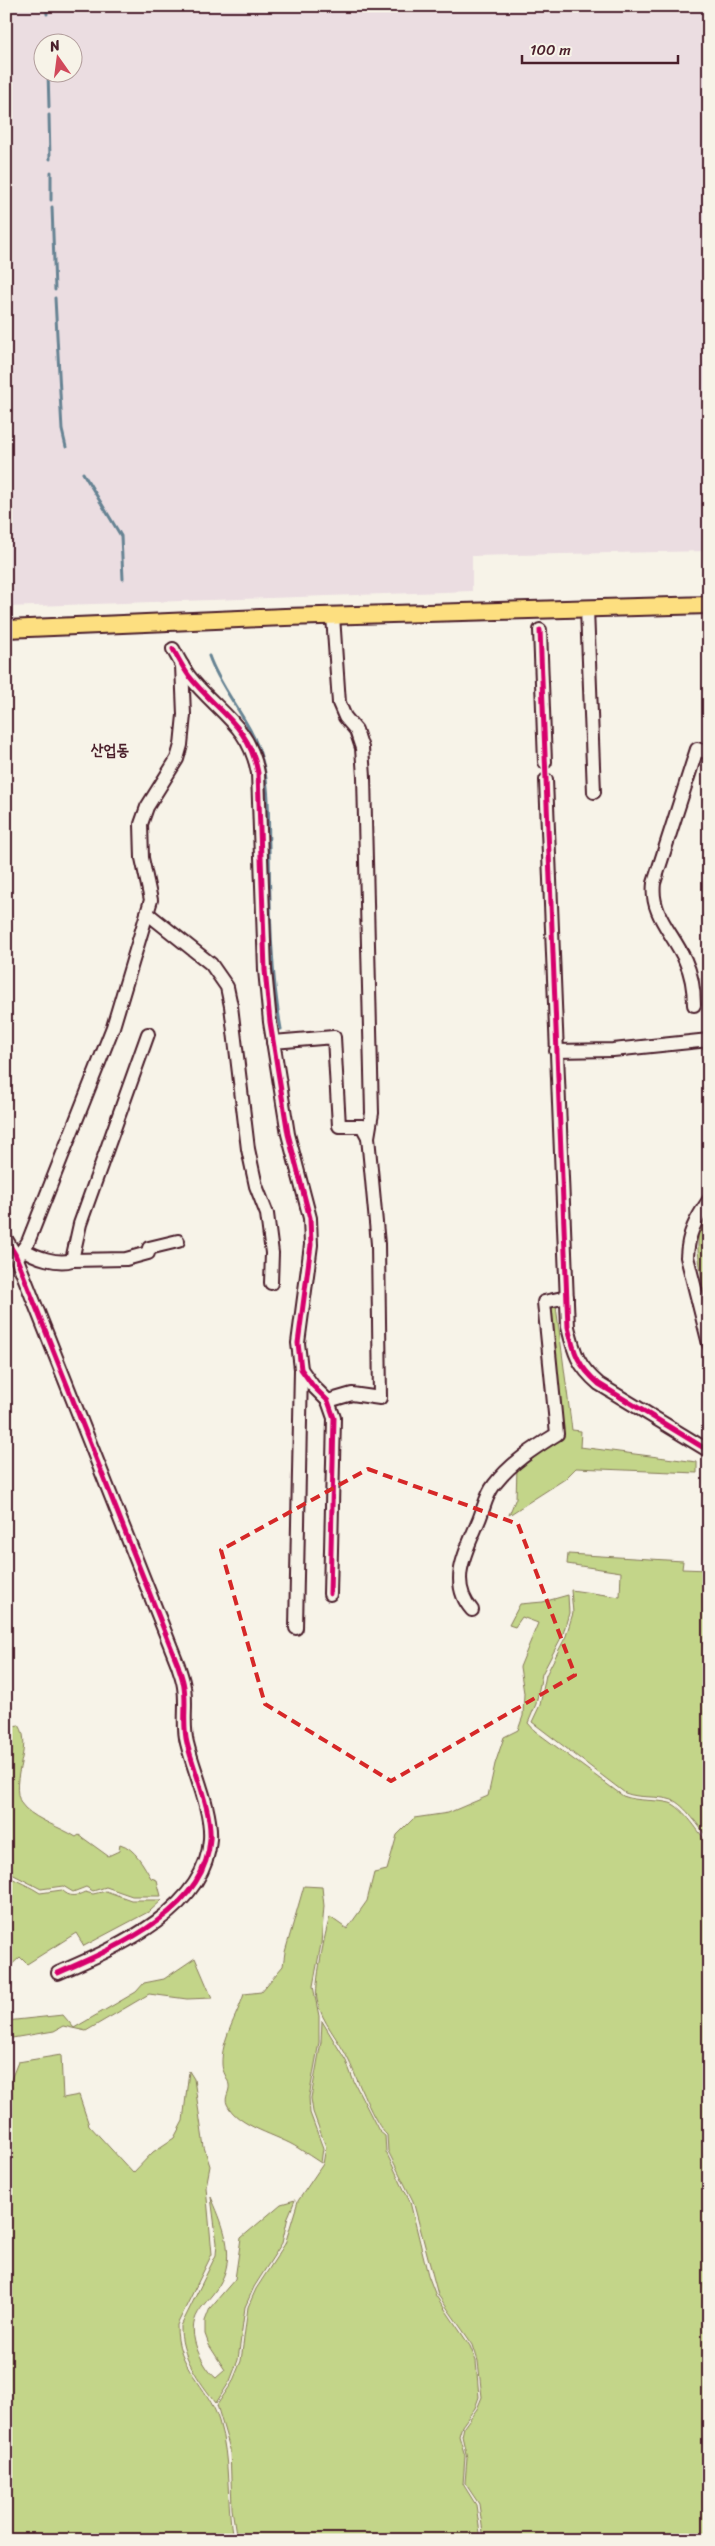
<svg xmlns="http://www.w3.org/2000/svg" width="715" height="2546" viewBox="0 0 715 2546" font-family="Sriracha,'Poor Story',sans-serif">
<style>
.built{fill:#ebdde1;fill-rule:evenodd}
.green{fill:#c3d589;stroke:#867a5a}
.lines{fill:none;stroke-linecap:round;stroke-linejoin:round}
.stream{stroke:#668393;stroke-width:3}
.minor-casing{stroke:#4a1f2b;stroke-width:16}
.major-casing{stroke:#4a1f2b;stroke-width:20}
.minor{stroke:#f7f3e8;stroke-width:12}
.major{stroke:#fddf80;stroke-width:16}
.cycleway-casing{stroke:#f7f3e8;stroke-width:8}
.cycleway{stroke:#d6006c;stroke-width:5}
.marked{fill:none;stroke:#d62828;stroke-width:4;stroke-dasharray:10 6;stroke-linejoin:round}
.labels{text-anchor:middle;stroke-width:4;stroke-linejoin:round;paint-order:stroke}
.quarter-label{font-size:16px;font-weight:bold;fill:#4a1f2b;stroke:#f7f3e8}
</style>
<rect width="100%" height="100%" fill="#f7f3e8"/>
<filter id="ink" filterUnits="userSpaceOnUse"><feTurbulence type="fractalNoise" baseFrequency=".02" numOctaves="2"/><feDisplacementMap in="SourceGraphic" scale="10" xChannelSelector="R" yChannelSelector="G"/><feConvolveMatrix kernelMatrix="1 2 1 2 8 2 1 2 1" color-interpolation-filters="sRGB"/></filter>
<g filter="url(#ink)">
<path class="built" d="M 6,6 L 709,6 L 709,551 L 472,556 L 472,591 L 6,607 ZM 42,42 L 72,42 L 72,72 L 42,72 Z"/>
<g class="green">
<polygon points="709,1209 709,1301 705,1302 698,1251 698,1231"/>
<polygon points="550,1306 556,1306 572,1430 581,1431 580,1447 697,1462 697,1473 576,1468 565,1479 509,1515 516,1498 517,1468 560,1436"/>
<path d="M 568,1554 L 683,1561 L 682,1569 L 709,1570 L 709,1840 C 701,1829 684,1804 672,1800 C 657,1795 641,1799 625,1793 L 532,1722 L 540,1705 L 546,1675 L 566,1636 L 573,1613 L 571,1590 L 620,1597 L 621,1572 L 567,1564 Z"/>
<path d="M 568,1595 L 569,1613 L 563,1634 L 542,1674 L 536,1704 L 528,1723 L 535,1731 L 623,1796 C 639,1802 654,1799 670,1803 C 683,1807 701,1835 709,1846 L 709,2540 L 484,2540 L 479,2504 L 465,2483 L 467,2458 L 462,2436 L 464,2427 L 477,2409 L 482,2397 L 478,2361 L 473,2345 L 438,2295 L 413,2201 L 388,2151 L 387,2135 C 374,2124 357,2078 349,2061 C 339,2039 322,2023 317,2000 C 314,1987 325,1931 330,1917 L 347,1929 L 367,1901 L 374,1873 L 387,1870 L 397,1835 L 414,1818 L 448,1813 L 488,1796 L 495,1764 L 504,1737 L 518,1730 L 523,1716 L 524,1693 L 520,1667 L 538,1623 L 522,1617 L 515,1627 L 509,1625 L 520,1604 L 543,1602 Z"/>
<path d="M 19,1725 C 35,1748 4,1787 25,1808 C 39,1821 60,1827 76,1837 L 79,1835 L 108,1856 L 119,1851 L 120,1844 C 135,1848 144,1866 151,1878 L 157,1880 L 161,1896 L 132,1896 L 106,1887 L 93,1891 L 86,1887 L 73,1892 L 63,1886 L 41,1889 L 6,1871 L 6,1727 Z"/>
<path d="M 6,1875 C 18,1882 30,1886 40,1893 L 62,1890 C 70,1898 76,1896 85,1892 L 93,1894 L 106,1891 L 131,1900 L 162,1900 L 150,1911 L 84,1946 L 76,1933 L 27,1964 L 20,1957 L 6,1970 Z"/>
<path d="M 304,1886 L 322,1887 L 324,1906 L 321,1944 L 313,1986 L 319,2016 L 319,2042 L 309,2097 L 310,2113 L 323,2148 L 321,2163 C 313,2158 306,2153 298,2148 C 279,2135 237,2127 227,2104 C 224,2097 230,2092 229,2085 C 228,2078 222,2072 222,2064 C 221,2040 237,2016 244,1994 L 261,1992 L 283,1966 L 285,1952 Z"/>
<polygon points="195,1958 212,1998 187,1999 149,1994 86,2031 63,2026 54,2031 6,2039 6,2021 63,2015 74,2028 136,1992 144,1983 164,1979"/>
<polygon points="322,2021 346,2061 354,2082 379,2131 385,2136 386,2152 410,2202 428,2275 436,2296 470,2346 476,2361 479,2397 475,2408 462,2426 459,2436 465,2456 463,2484 476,2505 481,2540 237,2540 232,2509 230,2449 217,2405 232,2383 241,2361 248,2307 256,2289 285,2244 298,2201 323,2164 326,2147 313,2112 311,2098 321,2042"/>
<path d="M 61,2055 L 63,2098 L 79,2095 L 89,2125 L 133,2173 L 153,2152 L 174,2138 L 183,2121 L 189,2071 L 194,2079 L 204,2147 L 210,2166 L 206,2187 L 212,2254 L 177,2325 C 176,2368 208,2385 219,2421 C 231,2460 226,2500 233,2540 L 6,2540 L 6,2083 L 9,2084 L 18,2062 Z"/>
<path d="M 211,2197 C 221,2220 234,2249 224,2275 C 212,2306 183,2309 197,2349 C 201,2359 208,2372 216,2378 L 225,2370 L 209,2345 L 205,2334 L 205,2321 L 210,2308 L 235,2279 L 241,2238 L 281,2204 L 295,2200 L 288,2217 L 282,2243 L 254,2287 L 245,2307 L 238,2360 L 230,2381 L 216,2403 C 199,2381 180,2355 181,2326 L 216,2255 L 217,2243 Z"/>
</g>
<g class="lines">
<g class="stream">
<polyline points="46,6 47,14"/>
<polyline points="47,38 47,42"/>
<polyline points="48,72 49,107"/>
<polyline points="49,115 50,159"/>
<polyline points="51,172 51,200"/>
<polyline points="52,207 55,290"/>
<polyline points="55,298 62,430 66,447"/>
<polyline points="83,473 121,536 123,579"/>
<path d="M 209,656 C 222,693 252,721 262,760 C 270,787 268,818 269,847 C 270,908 270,968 281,1029"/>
</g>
<defs>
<g id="minor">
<polyline points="587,609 594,792"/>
<polyline points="540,630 545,762"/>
<path d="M 173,649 C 178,658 183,668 189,676 C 217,712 249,724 258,773 L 265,970 L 270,1022 L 288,1134 L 310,1218 L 311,1245 L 298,1343 L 301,1369 L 313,1386 L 328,1401 L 334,1418 L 330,1594"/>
<path d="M 546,780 L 568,1327 C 574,1353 578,1366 599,1384 L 709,1451"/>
<polyline points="147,913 211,964 227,987 231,1006 248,1149 256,1186 267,1214 272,1253 271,1283"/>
<path d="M 694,1005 C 694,988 692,975 685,960 C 673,933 650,914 654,883 L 697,749 L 709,753"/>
<polyline points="273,1042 334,1037 339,1126 362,1126 368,1137"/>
<polyline points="556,1051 613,1050 709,1040"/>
<path d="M 709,1200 C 696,1219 688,1233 687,1257 L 709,1344"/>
<path d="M 6,1239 L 15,1254 L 178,1665 C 180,1672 183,1679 184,1687 C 187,1706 182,1724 187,1743 C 194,1772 212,1810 210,1839 C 206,1911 113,1949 58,1973"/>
<path d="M 23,1249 C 35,1257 58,1265 72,1260 L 126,1259 L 148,1253 L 149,1248 L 178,1241"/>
<polyline points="17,1258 28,1242 113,1027 151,900 142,858 141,824 147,807 177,759 181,745 184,715 182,665"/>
<polyline points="72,1260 80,1224 148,1034"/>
<polyline points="328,1401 352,1394 380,1398 378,1244 368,1137 372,1113 364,777 362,748 356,730 345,717 339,703 333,616"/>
<path d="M 472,1610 C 447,1582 467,1549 479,1520 C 484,1508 486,1495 494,1485 C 511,1463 534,1448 557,1434 L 544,1302 L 567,1297"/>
<polyline points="296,1628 301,1369"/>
</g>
<polyline id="major" points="6,629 285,617 709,605"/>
</defs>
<use href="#minor" class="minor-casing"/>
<use href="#major" class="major-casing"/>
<use href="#minor" class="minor"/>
<use href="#major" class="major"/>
<defs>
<g id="cycleway">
<path d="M 540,630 L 568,1327 C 574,1353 578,1366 599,1384 L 709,1451"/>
<path d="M 173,649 C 178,658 183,668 189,676 C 217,712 249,724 258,773 L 265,970 L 270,1022 L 288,1134 L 310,1218 L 311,1245 L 298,1343 L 301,1369 L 313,1386 L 328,1401 L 334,1418 L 330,1594"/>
<path d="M 6,1239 L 15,1254 L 178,1665 C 180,1672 183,1679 184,1687 C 187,1706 182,1724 187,1743 C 194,1772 212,1810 210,1839 C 206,1911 113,1949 58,1973"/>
</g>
</defs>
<use href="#cycleway" class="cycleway-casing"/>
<use href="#cycleway" class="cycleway"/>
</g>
</g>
<path class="marked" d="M 368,1469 L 518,1524 L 575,1675 L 391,1781 L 265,1704 L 221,1550 Z"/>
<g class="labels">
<g class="quarter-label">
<text x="110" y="755">산업동</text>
</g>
</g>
<rect width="715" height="2546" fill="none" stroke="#f7f3e8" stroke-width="25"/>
<rect x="12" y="12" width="690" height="2521" fill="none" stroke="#4a1f2b" stroke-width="2" filter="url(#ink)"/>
<g transform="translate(58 58) rotate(346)"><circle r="24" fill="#f7f3e8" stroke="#b29e9c"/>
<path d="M0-4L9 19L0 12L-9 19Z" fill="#d1495b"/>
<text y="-8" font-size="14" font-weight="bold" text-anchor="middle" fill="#4a1f2b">N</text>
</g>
<path d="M522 55v8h156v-8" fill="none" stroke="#4a1f2b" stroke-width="2.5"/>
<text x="530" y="55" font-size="15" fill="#4a1f2b" stroke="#f7f3e8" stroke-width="4" paint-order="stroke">100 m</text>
</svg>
